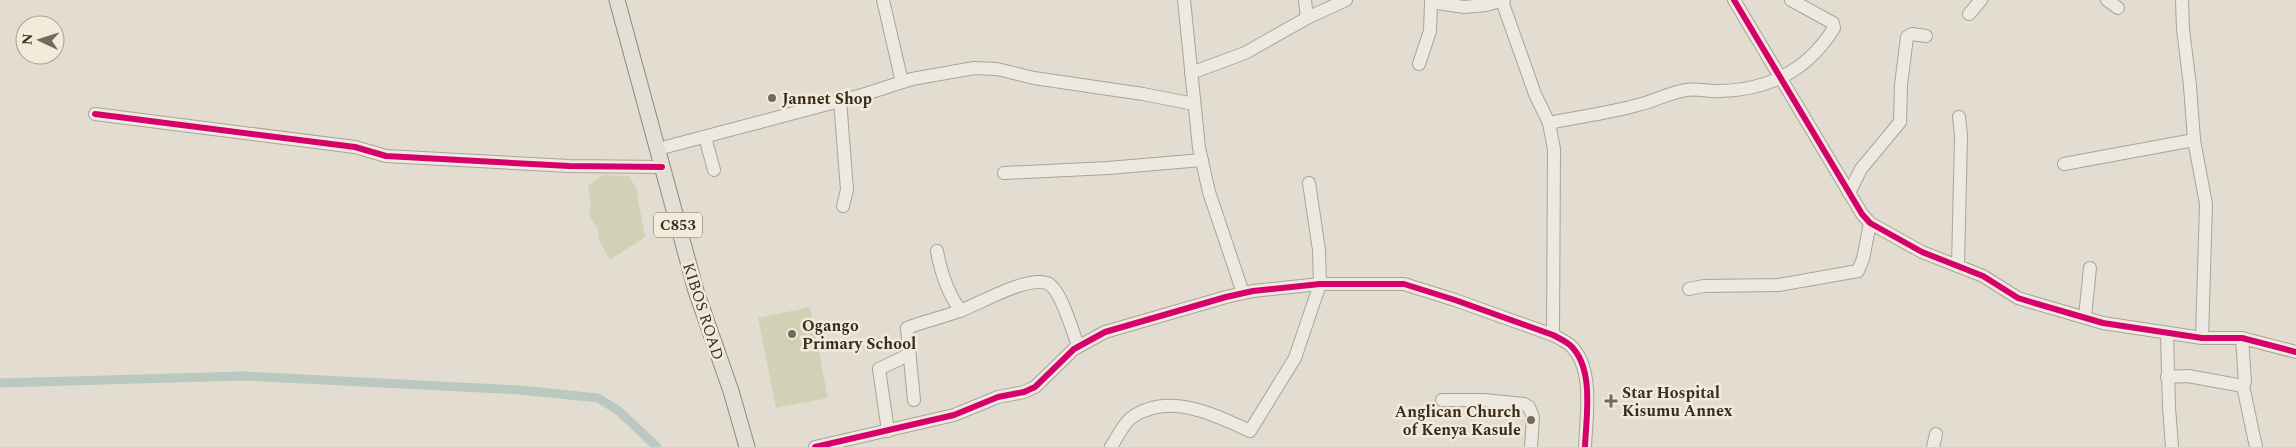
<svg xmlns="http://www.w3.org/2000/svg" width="2296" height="447" viewBox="0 0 2296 447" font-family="Spectral,serif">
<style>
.grass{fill:#d1d1b6}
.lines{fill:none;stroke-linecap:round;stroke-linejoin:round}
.canal{stroke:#bbc8c0;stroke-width:9}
.minor-casing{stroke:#a9a399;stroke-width:14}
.major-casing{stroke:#8f8880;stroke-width:17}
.minor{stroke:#ece9e2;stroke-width:12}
.major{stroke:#e3dfd4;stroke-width:15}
.cycleway-casing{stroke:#f3ebd9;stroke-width:9}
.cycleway{stroke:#d6006c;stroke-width:6}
.poi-dot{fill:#736a5f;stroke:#f3ebd9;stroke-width:2}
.labels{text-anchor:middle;stroke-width:5;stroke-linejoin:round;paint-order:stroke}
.shield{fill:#f3ebd9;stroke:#6f6559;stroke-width:1}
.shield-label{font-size:15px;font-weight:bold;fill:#372c22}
.poi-label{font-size:16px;font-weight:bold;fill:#372c22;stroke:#f3ebd9;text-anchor:start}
.street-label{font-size:16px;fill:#372c22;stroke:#f3ebd9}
</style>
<rect width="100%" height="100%" fill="#e3ddd1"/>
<g class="grass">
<polygon points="603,175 629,176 636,188 645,237 610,260 599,240 598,229 589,216 591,206 588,186"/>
<polygon points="810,307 828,398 776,408 758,318"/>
</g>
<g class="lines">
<polyline class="canal" points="0,383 244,376 520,390 598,398 619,411 657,447"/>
<defs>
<g id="minor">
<polyline points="883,0 902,82"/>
<polyline points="1184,0 1199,148 1209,192 1243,293"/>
<polyline points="1305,0 1307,18"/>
<polyline points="1431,0 1431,2 1464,7 1486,5 1504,0"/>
<polyline points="1734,0 1862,214 1870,223 1922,252 1983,276 2018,298 2031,302 2103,323 2202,338 2242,338 2296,352"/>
<polyline points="2107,0 2118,8"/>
<polyline points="2182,0 2183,29 2190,86 2194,140 2206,204 2202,338"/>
<polyline points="1502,1 1535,94 1549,123 1554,149 1553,335"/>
<polyline points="1969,14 1981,0"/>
<polyline points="1419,64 1430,31 1431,2"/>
<polyline points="1191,73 1245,53 1307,18 1346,0"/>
<polyline points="840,100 847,190 843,206"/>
<polyline points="95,114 355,147 386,156 569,166 662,167"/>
<path d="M 1549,123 C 1578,117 1609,113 1638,105 C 1654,101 1669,93 1686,90 C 1698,88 1708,92 1720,91 C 1769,90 1808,70 1834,28 L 1833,23 L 1791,0"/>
<polyline points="705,137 714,170"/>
<polyline points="658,149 862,95 912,79 974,68 997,69 1034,78 1143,94 1194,104"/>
<polyline points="2064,164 2194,140"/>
<polyline points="1004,173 1108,168 1202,160"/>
<polyline points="1849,193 1861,169 1900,122 1901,85 1907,37 1912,34 1926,36"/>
<path d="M 937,251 C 941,273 947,293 961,311"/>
<polyline points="1958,266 1961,136 1959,117"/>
<polyline points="1689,289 1704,286 1778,285 1858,271 1863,259 1870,223"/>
<polyline points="2085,317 2090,268"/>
<polyline points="2167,334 2169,407 2172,447"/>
<polyline points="2242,338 2245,382 2243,386 2256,447"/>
<polyline points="2167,377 2188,376 2243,386"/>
<path d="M 914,400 L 907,328 C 925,321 944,317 962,310 C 981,303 1030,274 1049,284 C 1061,291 1073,332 1078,346"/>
<polyline points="1442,400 1484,400 1524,404 1529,407 1533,417 1531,447"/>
<polyline points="888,431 879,369 908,355"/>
<path d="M 815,447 L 954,415 L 998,397 L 1024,392 L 1035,387 L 1074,349 L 1105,332 L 1226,297 L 1253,291 L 1320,284 L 1404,284 L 1455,300 L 1553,335 C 1559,338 1565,341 1570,345 C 1595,368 1586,417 1585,447"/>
<path d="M 1111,447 C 1117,438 1123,424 1131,418 C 1168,391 1215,415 1250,431 L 1295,358 L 1320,284 L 1319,250 L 1309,183"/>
<polyline points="1933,447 1936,434"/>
</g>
<polyline id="major" points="617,0 696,291 731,391 747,447"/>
</defs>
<use href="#minor" class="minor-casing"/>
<use href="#major" class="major-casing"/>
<use href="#minor" class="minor"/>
<use href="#major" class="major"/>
<defs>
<g id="cycleway">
<polyline points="1734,0 1862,214 1870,223 1922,252 1983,276 2018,298 2031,302 2103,323 2202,338 2242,338 2296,352"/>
<polyline points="95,114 355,147 386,156 569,166 662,167"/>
<path d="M 815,447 L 954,415 L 998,397 L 1024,392 L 1035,387 L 1074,349 L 1105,332 L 1226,297 L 1253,291 L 1320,284 L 1404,284 L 1455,300 L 1553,335 C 1559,338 1565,341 1570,345 C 1595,368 1586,417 1585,447"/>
</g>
</defs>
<use href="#cycleway" class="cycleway-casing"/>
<use href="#cycleway" class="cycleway"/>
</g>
<g class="poi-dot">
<circle cx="772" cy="98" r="5"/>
<circle cx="792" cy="334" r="5"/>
<path d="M1608.5 393.5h5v5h5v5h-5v5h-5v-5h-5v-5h5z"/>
<circle cx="1531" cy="420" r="5"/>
</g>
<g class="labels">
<rect class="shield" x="654" y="212.5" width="48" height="25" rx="4"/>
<g class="shield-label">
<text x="678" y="230">C853</text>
</g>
<g class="poi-label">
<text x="782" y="104">Jannet Shop</text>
<text x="802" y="331">Ogango<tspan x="802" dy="18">Primary School</tspan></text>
<text x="1622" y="398">Star Hospital<tspan x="1622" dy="18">Kisumu Annex</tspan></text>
<text x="1521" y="417" text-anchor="end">Anglican Church<tspan x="1521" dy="18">of Kenya Kasule</tspan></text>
</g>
<g class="street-label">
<text transform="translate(704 311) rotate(72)" y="6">KIBOS ROAD</text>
</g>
</g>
<g transform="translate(40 40) rotate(274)"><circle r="24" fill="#f3ebd9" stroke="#a89f90"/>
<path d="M0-4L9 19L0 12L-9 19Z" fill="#736a5f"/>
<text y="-8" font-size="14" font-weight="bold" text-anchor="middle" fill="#372c22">N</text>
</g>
</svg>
